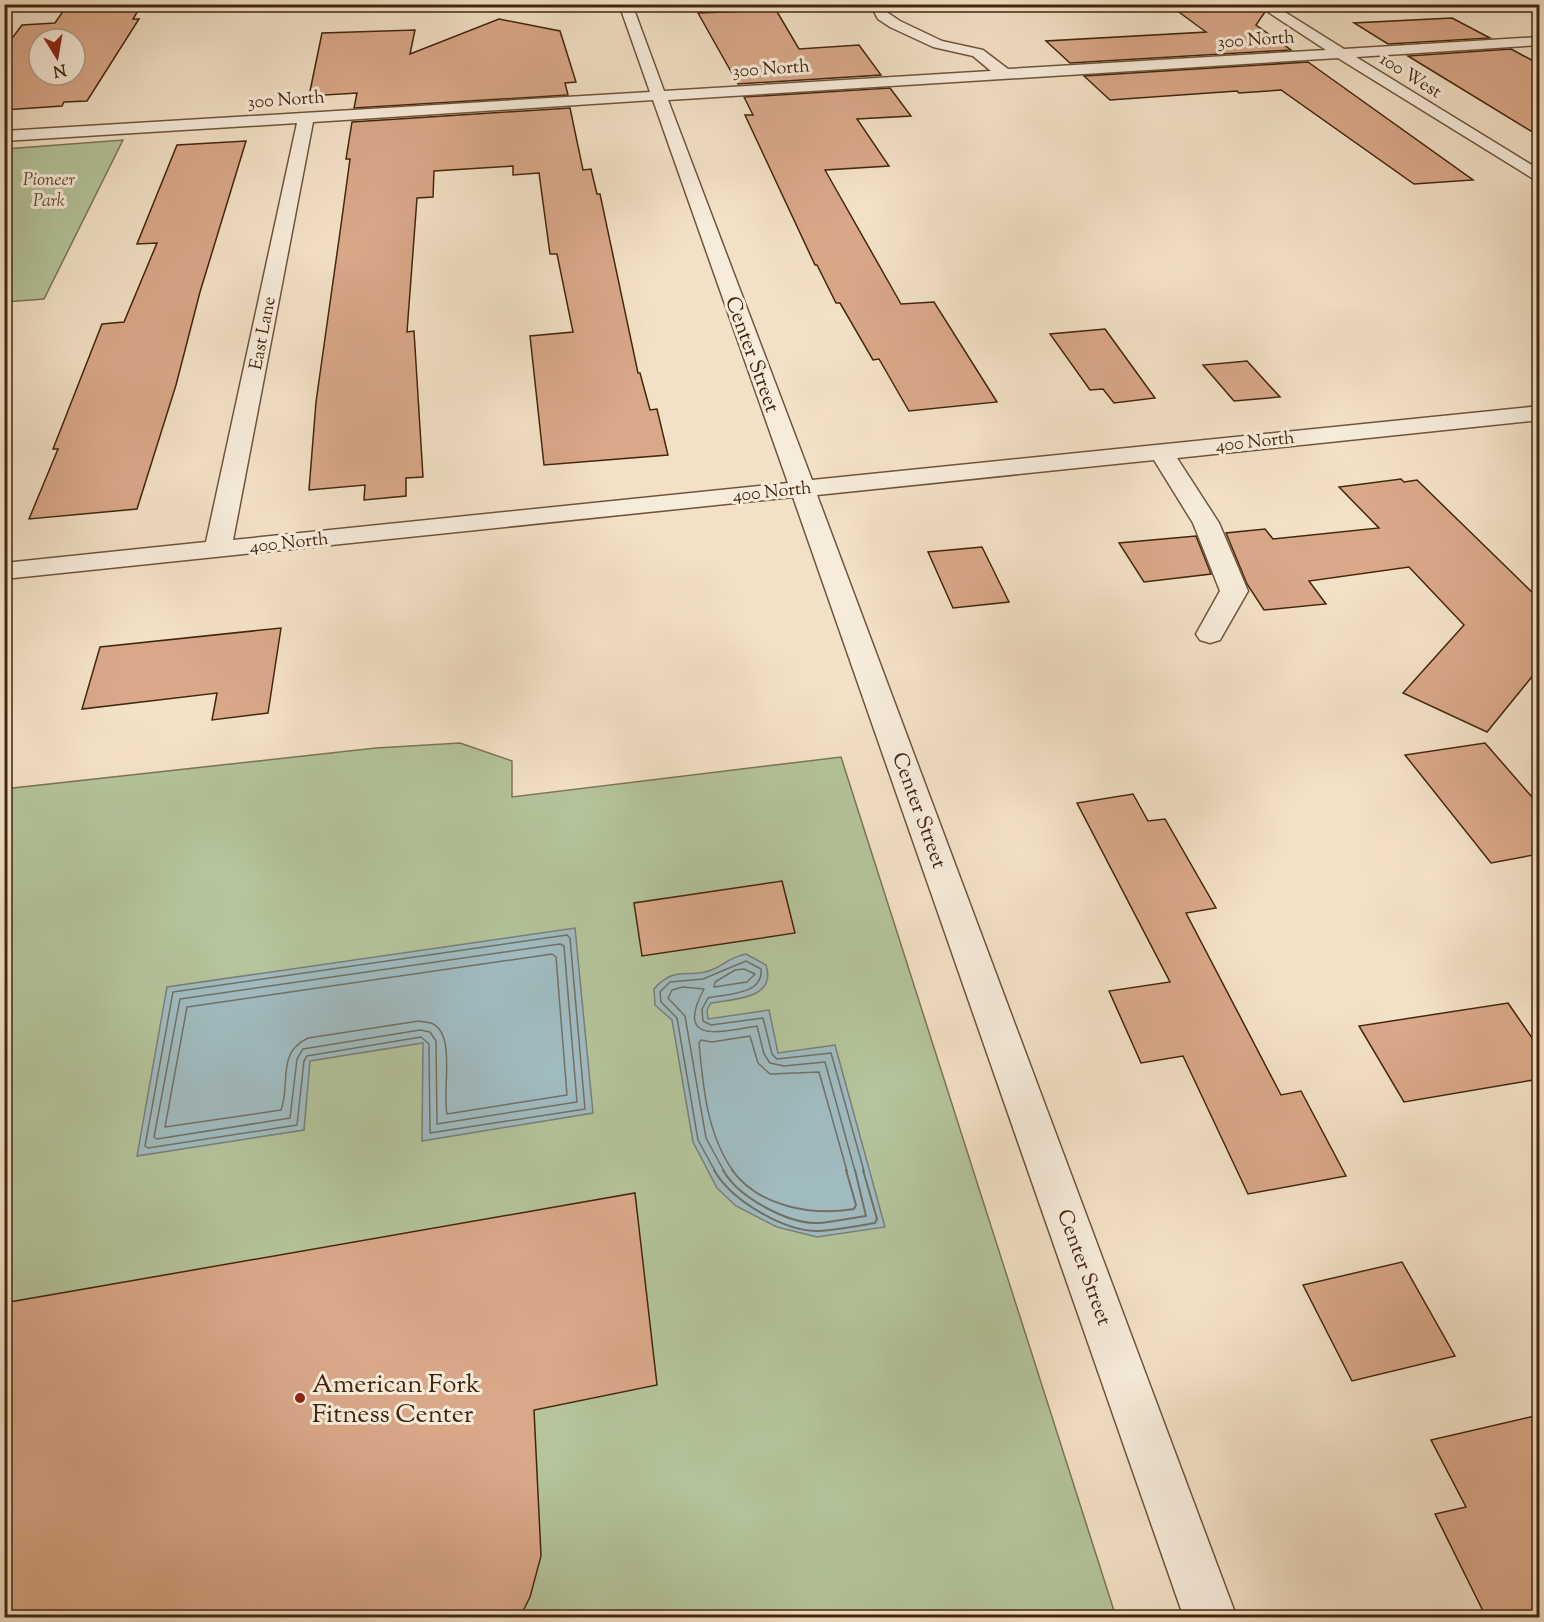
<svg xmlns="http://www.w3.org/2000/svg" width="1544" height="1622" viewBox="0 0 1544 1622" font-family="'Sorts Mill Goudy',serif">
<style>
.green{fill:#b4c49b;stroke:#7c7554;stroke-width:1.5}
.water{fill:#a0bbc0;stroke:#7b7f78;stroke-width:1.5}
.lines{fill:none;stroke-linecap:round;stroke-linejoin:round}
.shore-far1{stroke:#727066;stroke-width:1.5}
.shore{stroke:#727066;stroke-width:2}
.building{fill:#d9a889;stroke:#44260c;stroke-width:1.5;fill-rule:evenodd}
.minor-casing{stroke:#70553b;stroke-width:3}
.minor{fill:#f7ecdb;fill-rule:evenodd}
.poi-dot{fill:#8f2418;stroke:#f7ecdb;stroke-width:2}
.labels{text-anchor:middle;stroke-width:6;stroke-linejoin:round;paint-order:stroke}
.far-street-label{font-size:18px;fill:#44260c;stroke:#f7ecdb}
.far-park-label{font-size:18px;font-style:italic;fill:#604e30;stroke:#f7ecdb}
.street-label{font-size:21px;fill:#44260c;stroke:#f7ecdb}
.near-poi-label{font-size:26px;fill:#44260c;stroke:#f7ecdb;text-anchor:start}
</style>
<rect width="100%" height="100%" fill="#f3e1c7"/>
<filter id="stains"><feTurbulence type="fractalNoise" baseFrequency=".00333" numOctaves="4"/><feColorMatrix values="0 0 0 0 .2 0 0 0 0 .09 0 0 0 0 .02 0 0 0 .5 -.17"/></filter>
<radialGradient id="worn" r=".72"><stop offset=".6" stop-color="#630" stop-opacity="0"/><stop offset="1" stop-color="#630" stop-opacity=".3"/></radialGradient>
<g class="green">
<polygon points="123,140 44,299 5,302 5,149"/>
<polygon points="460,743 512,761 512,797 841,757 1116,1617 5,1617 4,789 376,748"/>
</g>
<g class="water">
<polygon points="575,928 593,1113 422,1141 423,1043 310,1061 304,1130 137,1156 167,987"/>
<path d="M 746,954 L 766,965 C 777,999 734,999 711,1003 L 707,1010 L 708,1019 L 769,1010 L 778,1053 L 835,1045 L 885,1227 L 817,1237 L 777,1227 L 736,1206 L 717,1188 L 693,1142 L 672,1020 L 655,1005 L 654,989 C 677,963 690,981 716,968 C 728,962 731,957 746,954 Z"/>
</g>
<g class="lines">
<g class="shore-far1">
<polygon points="567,935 570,938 585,1109 430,1133 429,1044 421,1037 307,1056 304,1061 297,1125 148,1148 145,1146 173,992"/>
<polygon points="560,944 564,946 577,1102 437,1124 436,1041 430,1032 420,1030 303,1049 297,1059 290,1118 157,1139 154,1137 180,999"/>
<path d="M 552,954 L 556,957 L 567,1095 L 447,1114 C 442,1092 456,1035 433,1024 C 429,1022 423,1022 419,1021 L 308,1038 C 276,1053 291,1083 281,1110 L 165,1127 L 187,1007 Z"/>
<polygon points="744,969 755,974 747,982 714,987 715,982 735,970"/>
<path d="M 715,1171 L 698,1140 L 677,1018 L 661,1002 L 660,992 L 670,982 L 703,979 L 746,961 L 761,969 C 764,995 726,994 708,998 L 702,1009 L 703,1021 L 711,1025 L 763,1018 L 772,1054 L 777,1059 L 831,1053 L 864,1171"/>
<path d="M 724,1171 L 706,1138 L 685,1016 L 668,998 L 672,990 L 683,987 L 704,989 C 674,1045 721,1032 757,1026 L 764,1054 L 770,1063 L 784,1066 L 825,1062 L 855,1171"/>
<path d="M 733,1171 C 707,1134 703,1087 699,1043 L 701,1040 L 712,1042 L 750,1036 L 758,1063 L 770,1074 L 819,1072 L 847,1171"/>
</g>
<g class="shore">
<path d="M 714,1170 C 731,1200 784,1232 819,1231 C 838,1230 857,1226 875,1223 L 877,1219 L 863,1170"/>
<path d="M 723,1170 C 738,1197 787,1224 819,1223 C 835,1222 851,1218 866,1216 L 855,1170"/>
<path d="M 732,1170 C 759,1207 812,1216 854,1209 L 856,1205 L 846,1170"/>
</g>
</g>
<g class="building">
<path d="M 68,4 L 142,4 L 133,19 L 139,19 L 87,101 L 64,102 L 62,106 L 4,110 L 4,49 L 22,25 L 55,23 ZM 39,39 L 75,39 L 75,75 L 39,75 Z"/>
<polygon points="1168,4 1254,4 1265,12 1256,25 1291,50 1070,63 1046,41 1206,32"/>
<polygon points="776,10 799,49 859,45 881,75 738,84 698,13"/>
<polygon points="1452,18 1490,38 1388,44 1354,23"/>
<polygon points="499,19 560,31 576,82 565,83 568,95 354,108 357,93 309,96 322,33 415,30 410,54"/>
<polygon points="1511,49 1539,64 1539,136 1408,56"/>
<polygon points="1308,62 1473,180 1414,184 1281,90 1239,93 1237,91 1110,100 1084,76"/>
<polygon points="890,88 911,116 857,119 889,166 825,170 901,304 934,302 997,402 909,411 879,359 873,360 840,303 836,303 817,265 815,265 745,115 753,115 744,97"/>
<polygon points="570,108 583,170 591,169 597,194 600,194 638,373 640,373 650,410 657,409 668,455 544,465 530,336 573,332 557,254 550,254 539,173 513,175 513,166 434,171 433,197 417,198 407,332 414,331 423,477 406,478 406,496 364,500 365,485 309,490 316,402 341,225 350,159 346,159 352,122"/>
<polygon points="246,141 200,292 176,385 137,509 29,519 58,449 53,449 102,324 124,322 157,243 137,244 177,145"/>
<polygon points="1105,329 1155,398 1114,403 1103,389 1090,390 1050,334"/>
<polygon points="1247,361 1280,397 1234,401 1203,365"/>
<polygon points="1401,479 1404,482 1417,480 1539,599 1539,668 1487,732 1403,693 1464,625 1409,567 1309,581 1326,604 1264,610 1247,584 1226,533 1265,529 1273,539 1379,528 1339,487"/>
<polygon points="1196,536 1211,574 1144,582 1119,543"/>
<polygon points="982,547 1009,602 953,608 928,552"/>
<polygon points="281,628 268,713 212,720 217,693 82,709 100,647"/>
<polygon points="1485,743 1539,805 1539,854 1491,863 1405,755"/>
<polygon points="1133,794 1148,821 1165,819 1216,908 1186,913 1281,1095 1301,1091 1346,1176 1248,1194 1183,1056 1141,1063 1109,991 1170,982 1077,803"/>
<polygon points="782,881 795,933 642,956 634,903"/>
<polygon points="1508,1003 1539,1048 1539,1079 1404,1102 1359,1026"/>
<polygon points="635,1193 657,1385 534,1410 541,1556 530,1597 520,1617 4,1617 4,1303"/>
<polygon points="1402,1262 1455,1356 1352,1381 1303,1285"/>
<polygon points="1539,1415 1539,1617 1486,1617 1435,1514 1466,1507 1431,1440"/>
</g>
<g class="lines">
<defs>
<path id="minor" d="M 619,4 L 632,4 L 664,91 L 991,71 L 973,56 L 933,47 L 890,27 L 878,19 L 870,4 L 883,4 L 888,13 L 900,21 L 942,41 L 983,50 L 1008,69 L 1326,50 L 1256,4 L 1272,4 L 1344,49 L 1540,37 L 1540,45 L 1356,57 L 1540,170 L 1540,183 L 1338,58 L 668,100 L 812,480 L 1540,406 L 1540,420 L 1177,458 L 1219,523 L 1248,591 L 1220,640 L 1210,643 L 1200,640 L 1196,634 L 1220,591 L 1193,523 L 1154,460 L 817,495 L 1237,1618 L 1184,1618 L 793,497 L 4,579 L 4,563 L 206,542 L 297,123 L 4,141 L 4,131 L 650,92 ZM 653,100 L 788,483 L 233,540 L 313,122 Z"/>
</defs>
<use href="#minor" class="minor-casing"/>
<use href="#minor" class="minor"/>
</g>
<circle class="poi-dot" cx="300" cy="1398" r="6"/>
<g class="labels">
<g class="far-street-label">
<text transform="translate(1256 39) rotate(-4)" y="6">300 North</text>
<text transform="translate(771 68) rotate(-4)" y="6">300 North</text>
<text transform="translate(1411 75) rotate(32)" y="6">100 West</text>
<text transform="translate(286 99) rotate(-4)" y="6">300 North</text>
<text transform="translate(262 333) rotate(-79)" y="6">East Lane</text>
<text transform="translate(1255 441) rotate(-6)" y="6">400 North</text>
<text transform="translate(772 491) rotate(-6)" y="6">400 North</text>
<text transform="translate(289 542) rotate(-6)" y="6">400 North</text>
</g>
<g class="far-park-label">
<text x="49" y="185">Pioneer<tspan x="49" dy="21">Park</tspan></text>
</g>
<g class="street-label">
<text transform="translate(753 354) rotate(70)" y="7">Center Street</text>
<text transform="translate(920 810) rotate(70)" y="7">Center Street</text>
<text transform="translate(1085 1267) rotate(70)" y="7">Center Street</text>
</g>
<g class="near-poi-label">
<text x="312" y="1392">American Fork<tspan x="312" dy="30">Fitness Center</tspan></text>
</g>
</g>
<rect width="1544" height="1622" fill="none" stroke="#f3e1c7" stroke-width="24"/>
<rect x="6" y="6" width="1532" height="1610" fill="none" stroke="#44260c" stroke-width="3"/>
<rect x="12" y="12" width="1520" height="1598" fill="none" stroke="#44260c" stroke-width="1.5"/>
<g transform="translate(57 57) rotate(169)"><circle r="28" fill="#f7ecdb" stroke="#af9d88" stroke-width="1.5"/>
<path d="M0-4.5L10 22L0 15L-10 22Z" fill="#8f2418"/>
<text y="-9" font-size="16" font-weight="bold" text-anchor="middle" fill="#44260c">N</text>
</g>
<rect width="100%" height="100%" filter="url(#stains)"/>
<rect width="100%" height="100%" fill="url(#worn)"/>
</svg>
